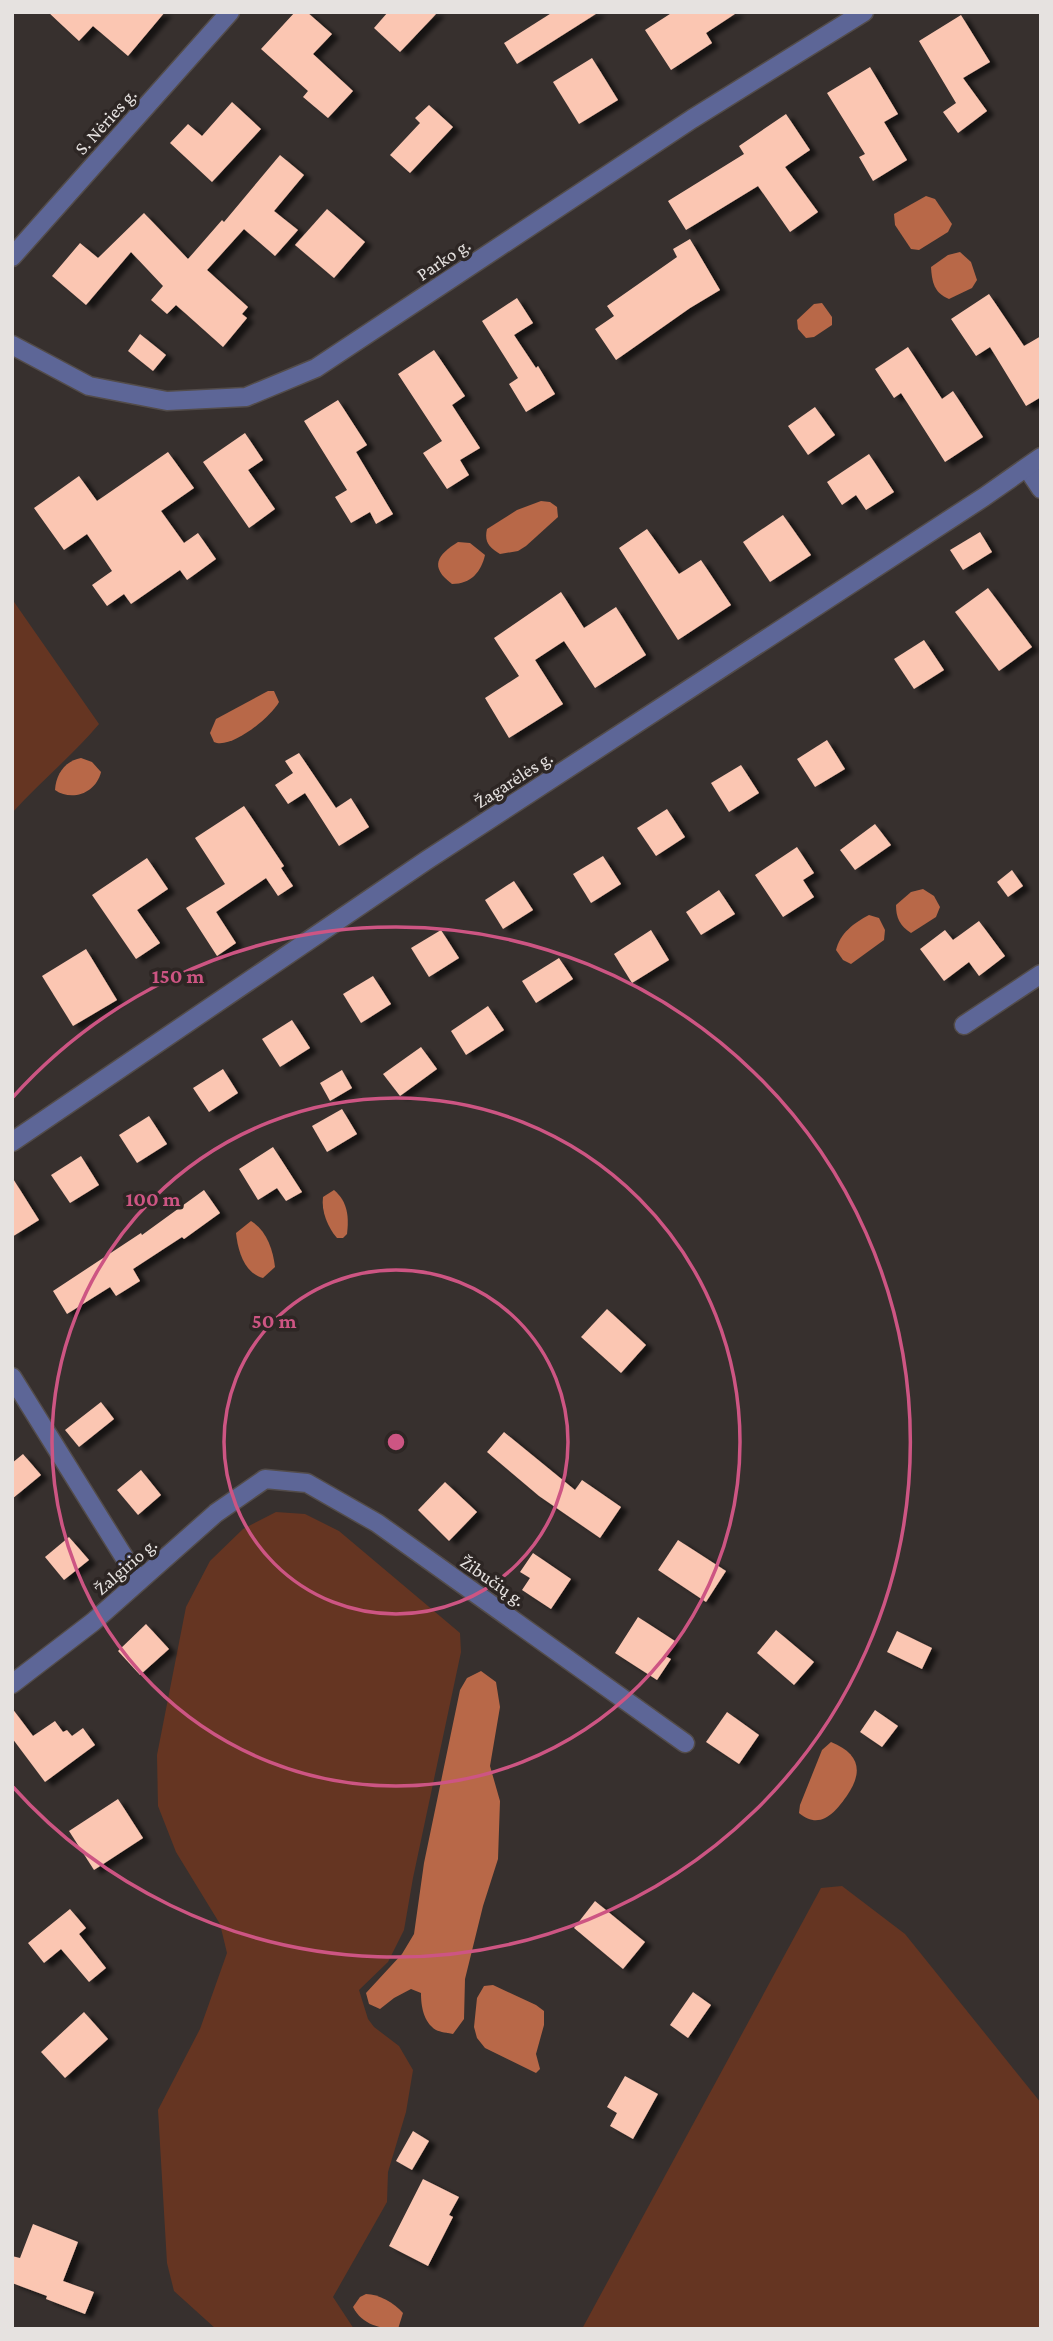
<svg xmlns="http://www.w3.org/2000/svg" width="1053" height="2341" viewBox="0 0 1053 2341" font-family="'Crimson Pro',serif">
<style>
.green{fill:#653522}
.water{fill:#b86848}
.building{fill:#fbc6b2;filter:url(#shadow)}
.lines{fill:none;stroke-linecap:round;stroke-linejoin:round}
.street-casing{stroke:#534c4a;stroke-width:21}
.street{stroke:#5d6697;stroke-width:18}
.ring{fill:none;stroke:#cd5583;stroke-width:3.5}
.labels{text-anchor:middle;stroke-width:7;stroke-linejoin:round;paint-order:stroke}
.street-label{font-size:19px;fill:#e6e2e0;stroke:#2d2624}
.centre{fill:#cd5583;stroke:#2d2624;stroke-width:3.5}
.ring-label{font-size:21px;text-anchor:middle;font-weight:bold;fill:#cd5583;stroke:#2d2624;stroke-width:7;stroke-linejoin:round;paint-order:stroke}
</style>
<defs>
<filter id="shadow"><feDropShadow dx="7" dy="4" stdDeviation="2" flood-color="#0009"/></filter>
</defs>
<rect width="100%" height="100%" fill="#37302e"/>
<g class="green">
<path d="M 12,599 L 99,724 C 72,756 40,782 12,813 Z"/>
<polygon points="276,1512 305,1514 339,1531 460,1633 461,1652 413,1878 404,1930 388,1962 359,1990 368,2019 374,2027 399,2046 413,2070 406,2112 388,2172 387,2202 333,2297 354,2329 216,2329 174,2291 167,2263 158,2110 200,2029 227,1953 220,1924 176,1852 158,1806 157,1755 186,1607 210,1561 243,1529"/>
<polygon points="842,1886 905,1934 1041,2103 1041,2329 582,2329 821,1888"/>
</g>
<g class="water">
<polygon points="926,196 935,199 952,224 948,232 919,250 911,249 895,225 894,214"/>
<path d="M 960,252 L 971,262 L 977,280 L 972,288 L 949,299 C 934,293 932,282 931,267 L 948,255 Z"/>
<polygon points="822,303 832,317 832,325 814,337 806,338 798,329 797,320 814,304"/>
<path d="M 541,501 L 550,502 L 557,507 L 558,517 L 526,546 L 518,551 L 500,554 C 489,547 484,542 487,529 L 517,510 Z"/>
<path d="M 458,542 L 470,543 L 485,555 C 481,572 471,584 452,584 C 429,567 437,555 458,542 Z"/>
<path d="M 268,691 L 274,691 L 279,702 C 271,717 231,750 214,742 L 210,733 L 216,719 Z"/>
<path d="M 81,758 L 92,762 L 101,772 C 96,793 72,802 55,790 C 56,774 65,761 81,758 Z"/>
<path d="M 923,889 L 934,896 L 940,907 L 936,917 L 911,933 C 900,926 896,918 896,905 L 911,892 Z"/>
<path d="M 869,915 L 879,918 L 885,930 L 884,940 L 851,964 L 843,960 L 836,950 C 840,933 854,923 869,915 Z"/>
<path d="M 334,1190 C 348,1202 349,1217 347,1234 L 343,1238 L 337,1238 C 328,1228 321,1211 323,1197 Z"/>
<path d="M 251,1221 C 266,1230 273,1249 275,1267 L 263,1278 C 244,1273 238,1251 236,1233 Z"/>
<path d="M 481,1671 L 496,1682 L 500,1707 L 490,1766 L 500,1801 L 498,1859 L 483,1906 L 465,1979 L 464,2019 L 453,2034 C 448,2033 440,2032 436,2030 C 423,2022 421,2005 421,1993 L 411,1989 L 394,1998 L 380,2009 L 369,2004 L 366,1993 L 402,1954 L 414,1934 L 424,1863 L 460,1690 L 467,1678 Z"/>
<path d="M 831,1742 C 858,1753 864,1770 848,1794 C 836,1812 820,1831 799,1813 L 800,1805 L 822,1750 Z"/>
<polygon points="493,1985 536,2005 544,2011 544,2025 536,2054 540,2069 536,2073 485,2048 477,2038 474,2027 477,1998 484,1986"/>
<path d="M 366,2294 C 379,2294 394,2303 403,2313 L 398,2329 C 381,2329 362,2325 353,2307 L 360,2297 Z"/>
</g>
<g class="building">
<polygon points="48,12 165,12 128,56 93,26 79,41"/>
<polygon points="295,12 307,12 332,34 313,54 353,91 328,118 303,97 308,91 261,49"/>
<polygon points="388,12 438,12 400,52 374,28"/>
<polygon points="553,12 599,12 517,64 504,43"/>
<polygon points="673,12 738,12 706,33 712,43 671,70 645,30"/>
<polygon points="961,15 990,62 963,78 987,111 958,133 943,112 956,103 919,41"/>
<polygon points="592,58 618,100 579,124 553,82"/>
<polygon points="870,67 898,114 884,122 907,160 873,181 859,157 865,154 827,93"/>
<polygon points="232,102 261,129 212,182 170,143 188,124 202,136"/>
<polygon points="429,105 453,127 410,173 390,155 420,123 415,118"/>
<polygon points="786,114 810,150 785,167 818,212 790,232 758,186 686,230 668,201 744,154 739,146"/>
<polygon points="280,155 304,175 274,211 298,230 275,256 244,229 207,270 248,307 242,314 247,318 223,347 176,305 167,314 151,300 163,286 131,252 86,305 52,276 80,243 98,258 144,213 188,259 222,220 224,222"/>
<polygon points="327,209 365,242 334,278 295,245"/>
<polygon points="690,239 720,290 690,308 616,360 595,329 614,316 607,306 677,257 673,249"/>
<polygon points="989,294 1024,346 1041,336 1041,397 1026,406 990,347 976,356 951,319"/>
<polygon points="517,298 533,323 514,335 536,368 538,366 555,394 526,412 509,384 518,378 482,321"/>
<polygon points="140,334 166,355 153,371 128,351"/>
<polygon points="908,347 942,399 953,391 983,437 945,462 901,393 894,398 875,369"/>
<polygon points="434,350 465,396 452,405 480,448 460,460 469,475 447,489 423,453 442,441 398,374"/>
<polygon points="338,400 367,445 356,452 393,514 376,524 370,512 351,523 335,497 347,490 304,421"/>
<polygon points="815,407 835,435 808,455 788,426"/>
<polygon points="245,433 263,460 248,470 275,509 249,528 203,462"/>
<polygon points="168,452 194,488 161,511 184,543 198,533 216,559 187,580 180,570 131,604 124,594 107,606 92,585 112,571 87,534 64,550 34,508 79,476 97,501"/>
<polygon points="869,454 894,492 866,510 856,495 842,505 827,482"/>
<polygon points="783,515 811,555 770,582 743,542"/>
<polygon points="647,529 679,574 701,560 731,605 678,640 619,548"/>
<polygon points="980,532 992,552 963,570 950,550"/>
<polygon points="988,588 1032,647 999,671 955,612"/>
<polygon points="561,592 584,628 616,607 646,655 595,688 564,641 535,660 563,704 509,738 485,698 519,676 494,638"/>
<polygon points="924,640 944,670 914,689 894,659"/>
<polygon points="827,740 845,769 815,787 797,759"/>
<polygon points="299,753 336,808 351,798 369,827 339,846 305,793 288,804 275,785 293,773 285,761"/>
<polygon points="741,765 759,793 729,812 711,783"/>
<polygon points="244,806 284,866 281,868 293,886 278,896 266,878 216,912 236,943 217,956 186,908 225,884 195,838"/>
<polygon points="667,809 685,837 656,856 637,828"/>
<polygon points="875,824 891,845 855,870 840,850"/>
<polygon points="797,847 814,873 803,880 814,897 783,917 755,875"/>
<polygon points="603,856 621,884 591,903 573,874"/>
<polygon points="147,858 168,889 137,910 160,943 136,959 92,895"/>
<polygon points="1012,870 1023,886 1008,897 997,882"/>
<polygon points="514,881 533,910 503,929 485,900"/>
<polygon points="719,890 735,914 701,935 686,912"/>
<polygon points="979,921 1005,956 979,976 969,962 944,981 920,949 945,930 953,940"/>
<polygon points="441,930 459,958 429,977 411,948"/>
<polygon points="651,930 669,960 632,983 614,954"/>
<polygon points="86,949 117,1000 73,1026 42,976"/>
<polygon points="559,958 573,979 536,1003 522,981"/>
<polygon points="373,976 391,1004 361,1023 343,994"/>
<polygon points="488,1006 504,1030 466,1055 451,1031"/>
<polygon points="292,1020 310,1048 280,1067 262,1039"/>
<polygon points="421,1047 437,1069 400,1096 383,1074"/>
<polygon points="223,1069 238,1093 209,1112 193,1088"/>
<polygon points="342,1070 352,1088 330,1101 320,1083"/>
<polygon points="342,1109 357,1134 327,1152 312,1126"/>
<polygon points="149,1116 167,1144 137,1163 119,1135"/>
<polygon points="273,1147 302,1192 286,1201 277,1188 258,1200 239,1169"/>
<polygon points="81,1156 99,1185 70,1203 51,1175"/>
<polygon points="12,1177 39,1220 12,1237"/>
<polygon points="204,1190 220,1213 184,1239 182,1237 133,1269 140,1281 116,1296 110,1287 67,1314 53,1291 141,1233 142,1235"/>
<polygon points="607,1309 646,1345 621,1373 581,1337"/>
<polygon points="101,1402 114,1419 79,1447 65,1430"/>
<polygon points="504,1432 575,1490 582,1480 621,1507 600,1538 539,1496 487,1452"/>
<polygon points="23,1454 41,1475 12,1499 12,1463"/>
<polygon points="141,1470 161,1495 138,1515 117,1490"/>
<polygon points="445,1482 477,1512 449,1541 418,1510"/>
<polygon points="69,1537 89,1560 64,1580 45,1557"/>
<polygon points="678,1540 726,1571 706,1602 658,1570"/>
<polygon points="533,1553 571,1579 551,1609 522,1590 530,1578 520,1572"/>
<polygon points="638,1617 675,1641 665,1656 671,1659 657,1680 615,1653"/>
<polygon points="146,1624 169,1649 140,1675 118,1651"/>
<polygon points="776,1630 814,1662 794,1685 757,1653"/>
<polygon points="897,1631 932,1648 922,1669 887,1652"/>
<polygon points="12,1708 33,1736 55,1721 63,1732 67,1730 72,1736 83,1728 95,1745 45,1782 12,1738"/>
<polygon points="875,1710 898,1726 882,1747 860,1732"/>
<polygon points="727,1712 759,1735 739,1764 706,1742"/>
<polygon points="118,1799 143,1838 94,1870 69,1831"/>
<polygon points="595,1901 645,1942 623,1969 574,1928"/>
<polygon points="70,1909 86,1928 79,1934 106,1968 89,1982 61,1949 44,1963 28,1943"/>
<polygon points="693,1992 711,2005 688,2038 670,2025"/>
<polygon points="84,2012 108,2039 65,2078 41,2052"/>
<polygon points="625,2076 658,2094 633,2139 610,2126 617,2113 607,2107"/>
<polygon points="413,2131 429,2141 412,2170 396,2161"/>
<polygon points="423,2179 459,2197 449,2215 453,2217 428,2266 389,2246"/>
<polygon points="33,2224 78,2242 63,2281 94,2292 85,2314 46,2299 47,2296 12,2283 12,2256 20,2258"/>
</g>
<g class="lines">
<defs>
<g id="street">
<polyline points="12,257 230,12"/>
<polyline points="12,345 89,386 167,401 246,397 316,368 692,119 864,12"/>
<polyline points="1027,468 1041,489"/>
<polyline points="964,1025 1041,974"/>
<polyline points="12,1142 427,860 984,497 1041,457"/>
<polyline points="12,1377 139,1581"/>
<polyline points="12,1684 93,1622 216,1513 265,1479 307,1483 377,1523 685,1743"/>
</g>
</defs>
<use href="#street" class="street-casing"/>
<use href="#street" class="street"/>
</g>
<g class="ring">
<circle cx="396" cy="1442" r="172"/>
<circle cx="396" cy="1442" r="344"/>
<path d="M13 1097A515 515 0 1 1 13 1787"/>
</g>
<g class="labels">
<g class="street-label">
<text transform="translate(105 121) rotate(-48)" y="7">S. Nėries g.</text>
<text transform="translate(443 259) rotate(-34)" y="7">Parko g.</text>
<text transform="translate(513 779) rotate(-33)" y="7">Žagarėlės g.</text>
<text transform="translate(125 1566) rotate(-41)" y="7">Žalgirio g.</text>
<text transform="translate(493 1580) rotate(35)" y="7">Žibučių g.</text>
</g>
</g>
<circle cx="396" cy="1442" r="10" class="centre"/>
<g class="ring-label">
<text x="178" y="983">150 m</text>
<text x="153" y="1206">100 m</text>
<text x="274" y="1328">50 m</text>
</g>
<rect width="1053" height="2341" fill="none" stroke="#e6e2e0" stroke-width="28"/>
</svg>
